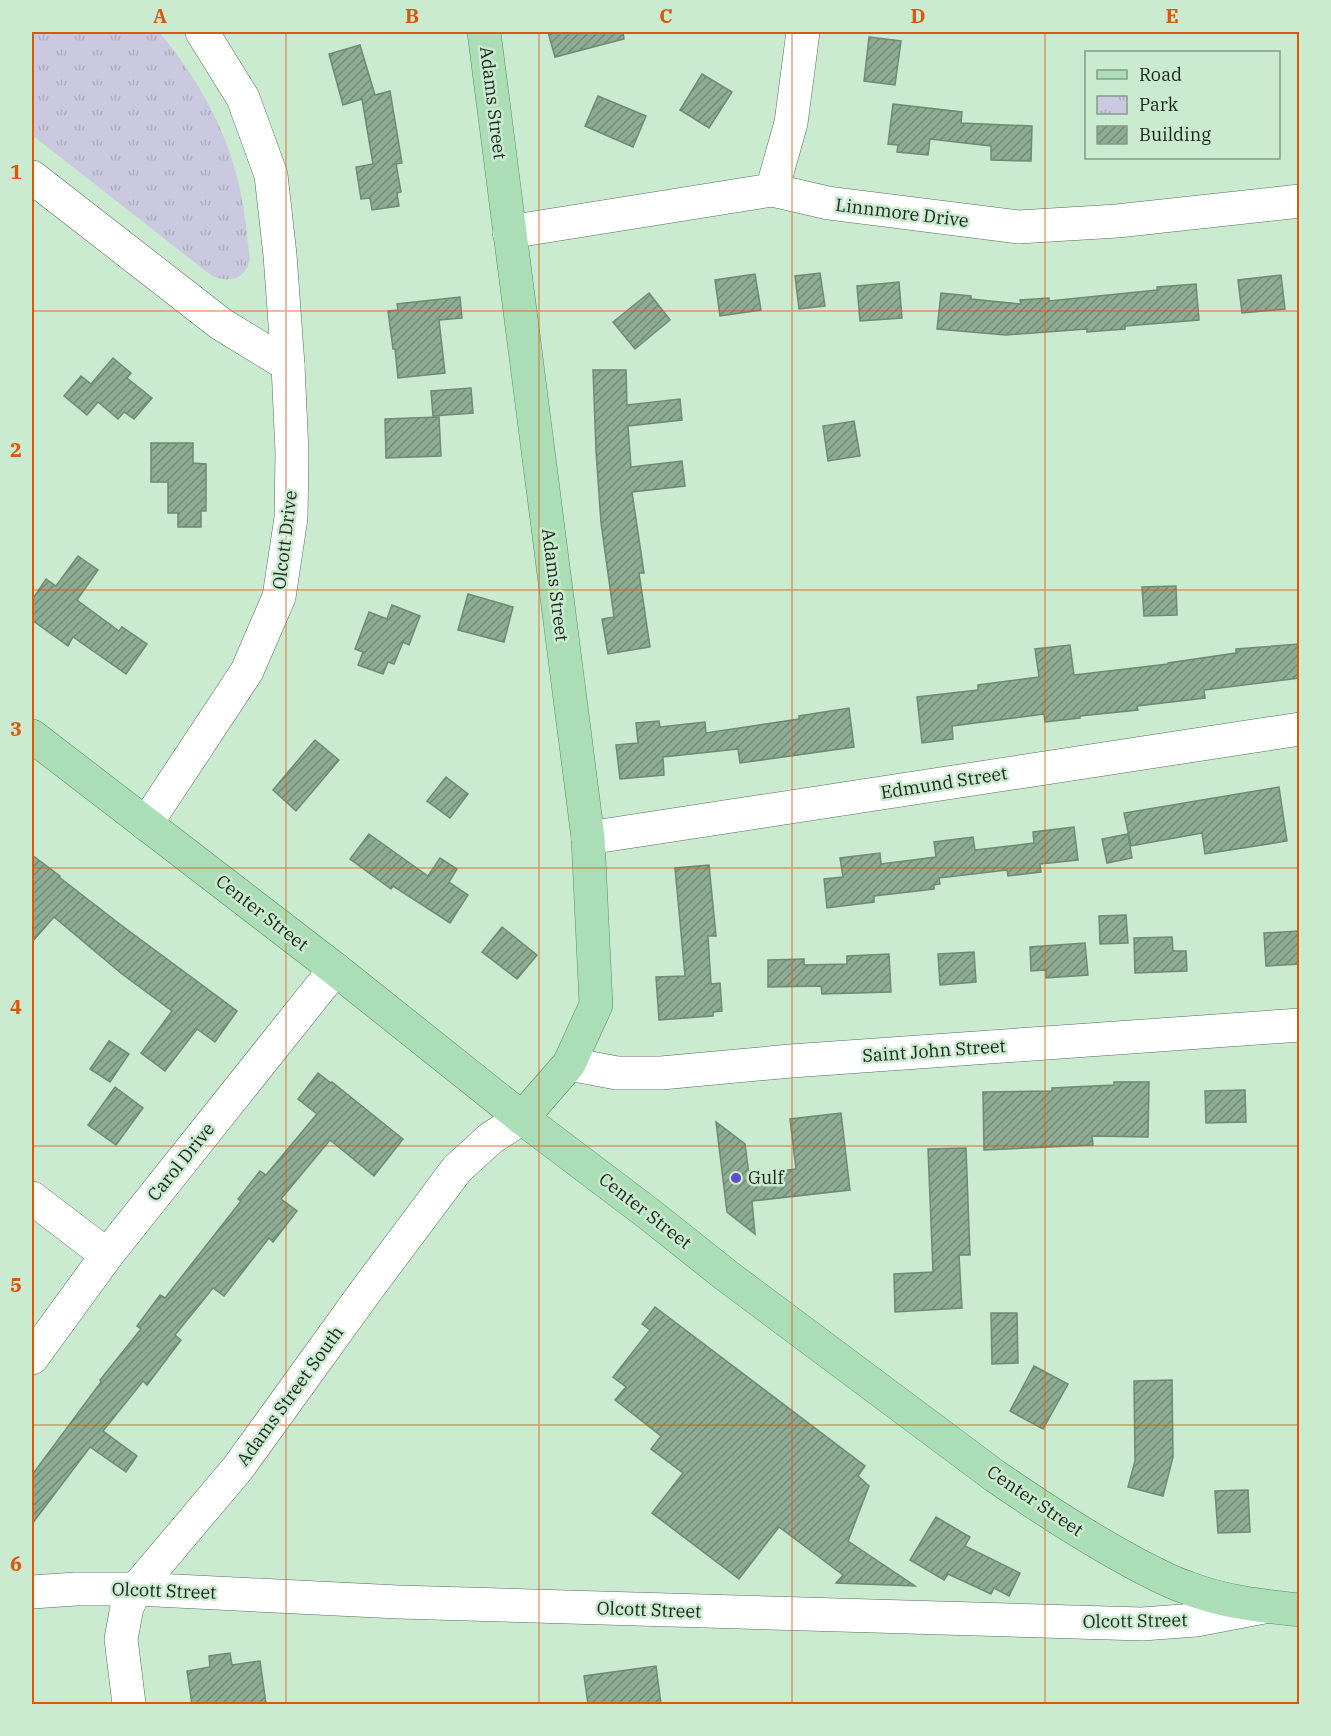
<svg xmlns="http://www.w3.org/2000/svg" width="1331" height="1736" viewBox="0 0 1331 1736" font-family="'IBM Plex Serif',serif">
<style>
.park{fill:url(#park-tufts)}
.building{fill:url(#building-hatch);stroke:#6e8b73;stroke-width:1.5}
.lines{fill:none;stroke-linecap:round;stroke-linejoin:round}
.minor-casing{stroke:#526e57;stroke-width:34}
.major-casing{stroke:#548f62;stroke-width:34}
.minor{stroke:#fff;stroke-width:33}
.major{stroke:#abdeb7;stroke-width:33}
.grid{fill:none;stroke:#de560d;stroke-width:1.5;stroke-opacity:0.55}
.poi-dot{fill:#624bc4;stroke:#cbebd0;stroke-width:2}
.labels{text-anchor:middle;stroke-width:5;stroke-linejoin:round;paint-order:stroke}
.street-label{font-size:18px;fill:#1a261c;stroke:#cbebd0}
.poi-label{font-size:18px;fill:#1a261c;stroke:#cbebd0;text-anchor:start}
.neatline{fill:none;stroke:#de560d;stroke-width:2}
.grid-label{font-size:20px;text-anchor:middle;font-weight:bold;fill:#de560d}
</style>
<defs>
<pattern id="park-tufts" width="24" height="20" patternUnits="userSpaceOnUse" patternTransform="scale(1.5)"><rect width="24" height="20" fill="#cac9e0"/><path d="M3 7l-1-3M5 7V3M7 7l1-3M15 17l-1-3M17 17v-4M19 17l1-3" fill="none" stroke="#adacc0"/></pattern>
<pattern id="building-hatch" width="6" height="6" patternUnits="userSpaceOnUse" patternTransform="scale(1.5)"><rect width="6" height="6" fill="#8eab93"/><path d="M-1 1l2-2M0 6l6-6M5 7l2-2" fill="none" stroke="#738b77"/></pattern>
</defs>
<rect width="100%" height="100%" fill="#cbebd0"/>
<path class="park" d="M 32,32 L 159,32 C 199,80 231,136 242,199 C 246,219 247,239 250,259 C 245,280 230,283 212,276 L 32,135 Z"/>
<g class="building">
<polygon points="548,32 623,32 624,39 555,57"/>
<polygon points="869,37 901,41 895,85 864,81"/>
<polygon points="360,45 375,95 390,91 402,163 396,164 401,192 397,193 399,206 372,210 370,198 361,199 356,167 373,164 362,99 343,105 329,54"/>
<polygon points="702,74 732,92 709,128 680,110"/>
<polygon points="598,96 646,116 633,147 585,126"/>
<polygon points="893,104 962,112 961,123 1032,126 1031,161 991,160 991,146 930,139 928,155 897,152 898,145 888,144"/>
<polygon points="820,273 825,306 799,309 795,276"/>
<polygon points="755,274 761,310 720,316 715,280"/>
<polygon points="1281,275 1285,309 1242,313 1238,280"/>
<polygon points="899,282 902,318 860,321 857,286"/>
<polygon points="1196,284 1199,320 1125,326 1125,329 1087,332 1087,329 1006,335 937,329 941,293 971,296 971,299 1021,304 1020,300 1049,298 1049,301 1157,290 1157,287"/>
<polygon points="649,293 670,320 635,349 613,322"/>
<polygon points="460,297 462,318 439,320 445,373 398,378 395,349 393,349 388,311 398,310 397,304"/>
<polygon points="113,358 131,373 127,378 152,398 134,419 124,412 118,419 98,402 87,415 64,396 81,376 91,384"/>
<polygon points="593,370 626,370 627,405 680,399 682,420 628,426 631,467 682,461 685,486 632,492 644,573 639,573 650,647 608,654 602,619 614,617 601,523 596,451"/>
<polygon points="471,388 473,413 433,416 431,391"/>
<polygon points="439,417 441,456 386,458 385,419"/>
<polygon points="854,421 860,456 828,461 823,426"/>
<polygon points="151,443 193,443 193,463 206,464 206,511 201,511 201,527 178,527 178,513 168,513 168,482 151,482"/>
<polygon points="78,556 98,570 77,600 119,631 122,627 147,644 126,674 73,637 68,646 32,620 32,600 46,579 56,586"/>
<polygon points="1176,586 1177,615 1144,616 1142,587"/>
<polygon points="468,594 513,607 504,642 458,630"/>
<polygon points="392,605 420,616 409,645 403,642 394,664 388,662 383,674 358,665 363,652 355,649 369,612 387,619"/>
<polygon points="1299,644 1299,678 1204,690 1205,698 1137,706 1138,710 1080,716 1080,718 1045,722 1044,714 952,726 953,739 922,743 917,697 978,690 978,685 1039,677 1035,649 1070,645 1074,675 1168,664 1168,663 1236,653 1236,649"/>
<polygon points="849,708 854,747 740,763 738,749 663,757 664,775 620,779 616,745 638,743 636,723 659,721 660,727 705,722 706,733 799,719 799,716"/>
<polygon points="315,740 339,760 296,811 273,790"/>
<polygon points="446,777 468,794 450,818 427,801"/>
<polygon points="1279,787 1287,841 1205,854 1202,833 1131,846 1124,813"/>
<polygon points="1074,827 1078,860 1040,864 1041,872 1008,876 1007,870 939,878 940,884 934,885 934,889 874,896 874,902 827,908 824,879 843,877 840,858 880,853 881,864 936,857 934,842 973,837 975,850 1034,843 1033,832"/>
<polygon points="369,834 428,876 440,858 457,869 449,882 468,895 450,923 393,886 391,889 350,859"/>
<polygon points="1128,834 1132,858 1107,863 1102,839"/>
<polygon points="32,855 60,876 59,877 121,925 237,1011 215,1042 197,1029 165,1071 141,1053 172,1011 122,974 54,917 32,942"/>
<polygon points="709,865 716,936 708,936 711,984 720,983 722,1011 713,1012 713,1016 659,1020 656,977 685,976 675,868"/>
<polygon points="1126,915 1128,943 1100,944 1099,916"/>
<polygon points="502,927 537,955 517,979 482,952"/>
<polygon points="1299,931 1299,964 1266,966 1264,933"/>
<polygon points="1172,937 1173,951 1186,951 1187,971 1135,973 1134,938"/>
<polygon points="1085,943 1088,975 1046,978 1046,970 1031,971 1030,947"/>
<polygon points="974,952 976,982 940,985 938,954"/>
<polygon points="889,954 891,992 822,994 821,986 768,987 768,960 804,959 804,965 847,964 847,956"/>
<polygon points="109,1041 129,1054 110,1082 90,1069"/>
<polygon points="318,1073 331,1083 332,1082 403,1139 374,1176 330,1140 281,1199 297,1211 273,1242 269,1238 224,1296 213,1288 175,1335 181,1340 147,1385 143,1381 103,1431 137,1456 126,1472 90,1447 32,1524 32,1475 101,1382 100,1380 141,1329 137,1326 160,1295 165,1298 241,1201 238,1199 260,1171 266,1175 317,1114 298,1099"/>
<polygon points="1114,1082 1149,1082 1148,1137 1092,1136 1093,1145 984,1150 983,1092 1052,1091 1052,1088 1114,1085"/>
<polygon points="115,1087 143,1108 116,1145 88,1125"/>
<polygon points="1245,1090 1246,1122 1206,1123 1205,1091"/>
<polygon points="841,1113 850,1190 752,1201 755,1234 727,1212 716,1122 745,1144 749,1175 796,1169 790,1119"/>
<polygon points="966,1148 970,1255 959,1255 962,1308 895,1312 894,1274 933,1272 928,1149"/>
<polygon points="655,1307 865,1466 858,1476 869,1486 848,1541 915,1586 836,1583 843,1575 779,1527 739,1579 652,1513 683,1473 651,1449 661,1436 615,1400 626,1387 613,1377 650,1330 642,1324"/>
<polygon points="991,1313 1017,1313 1018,1363 992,1364"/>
<polygon points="1034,1366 1068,1384 1043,1429 1010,1411"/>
<polygon points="1172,1380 1173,1457 1163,1496 1128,1487 1135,1461 1134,1381"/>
<polygon points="1248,1490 1250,1532 1218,1533 1215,1491"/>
<polygon points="936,1517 970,1537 965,1546 1020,1573 1009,1596 994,1588 991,1594 948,1574 944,1580 910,1560"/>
<polygon points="230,1653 232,1665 260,1661 266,1704 192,1704 187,1671 210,1667 209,1656"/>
<polygon points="656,1666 661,1704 588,1704 584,1676"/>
</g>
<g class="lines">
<defs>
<g id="minor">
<polyline points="32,177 221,324 288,365"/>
<polyline points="772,190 791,123 803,32"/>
<polyline points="509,232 772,190 828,203 1018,227 1117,221 1300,201"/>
<polyline points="146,824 247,671 279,597 291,518 292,453 288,365 280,255 271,175 243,98 202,32"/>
<polyline points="588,838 1300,729"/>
<polyline points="569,1064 617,1073 661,1073 791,1061 1300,1025"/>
<polyline points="32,1198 107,1255"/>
<polyline points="32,1358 107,1255 335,969"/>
<polyline points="32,1592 76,1589 136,1589 398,1602 1142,1624 1196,1620 1264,1607"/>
<polyline points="129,1704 121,1639 127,1607 136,1589 238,1468 368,1288 457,1169 491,1138 522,1118"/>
</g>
<g id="major">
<polyline points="484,32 588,838 596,1005 569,1064 522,1118"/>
<path d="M 32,736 L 335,969 L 522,1118 L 649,1214 L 727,1276 L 995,1476 C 1040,1507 1086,1537 1134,1563 C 1152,1572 1169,1582 1188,1588 C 1224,1602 1262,1606 1300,1610"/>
</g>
</defs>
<use href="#minor" class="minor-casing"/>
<use href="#major" class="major-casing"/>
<use href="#minor" class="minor"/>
<use href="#major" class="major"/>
</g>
<path class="grid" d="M 286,32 L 286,1704M 539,32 L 539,1704M 792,32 L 792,1704M 1045,32 L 1045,1704M 32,311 L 1300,311M 32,590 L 1300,590M 32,868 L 1300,868M 32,1146 L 1300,1146M 32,1425 L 1300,1425"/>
<circle class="poi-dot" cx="736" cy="1178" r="6"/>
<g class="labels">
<g class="street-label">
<text transform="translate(493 103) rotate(83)" y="6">Adams Street</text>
<text transform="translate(902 213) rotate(7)" y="6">Linnmore Drive</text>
<text transform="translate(285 540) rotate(-83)" y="6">Olcott Drive</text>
<text transform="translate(555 585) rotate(83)" y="6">Adams Street</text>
<text transform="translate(944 783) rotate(-9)" y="6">Edmund Street</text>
<text transform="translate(262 913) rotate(38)" y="6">Center Street</text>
<text transform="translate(934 1051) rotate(-4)" y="6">Saint John Street</text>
<text transform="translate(181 1162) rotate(-51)" y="6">Carol Drive</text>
<text transform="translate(645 1211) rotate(38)" y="6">Center Street</text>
<text transform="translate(290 1396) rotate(-54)" y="6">Adams Street South</text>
<text transform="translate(1035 1501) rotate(34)" y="6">Center Street</text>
<text transform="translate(164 1591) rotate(2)" y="6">Olcott Street</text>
<text transform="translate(649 1610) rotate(2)" y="6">Olcott Street</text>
<text transform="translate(1135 1621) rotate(-1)" y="6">Olcott Street</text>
</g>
<g class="poi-label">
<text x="748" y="1184">Gulf</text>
</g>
</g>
<rect width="1331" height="1736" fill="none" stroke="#cbebd0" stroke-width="66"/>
<rect x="1085" y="51" width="195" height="108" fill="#cbebd0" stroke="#849c88" stroke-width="1.5"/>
<rect x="1097" y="70" width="30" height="9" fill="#abdeb7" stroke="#849c88" stroke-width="1.5"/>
<text x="1139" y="81" font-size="18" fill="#1a261c">Road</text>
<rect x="1097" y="96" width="30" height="18" fill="url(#park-tufts)" stroke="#849c88" stroke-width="1.5"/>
<text x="1139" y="111" font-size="18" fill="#1a261c">Park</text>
<rect x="1097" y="126" width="30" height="18" fill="url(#building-hatch)" stroke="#849c88" stroke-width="1.5"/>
<text x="1139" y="141" font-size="18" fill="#1a261c">Building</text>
<rect x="33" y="33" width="1265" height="1670" class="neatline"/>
<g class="grid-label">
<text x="160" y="23">A</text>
<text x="412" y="23">B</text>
<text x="666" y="23">C</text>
<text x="918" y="23">D</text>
<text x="1172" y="23">E</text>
<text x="16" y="179">1</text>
<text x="16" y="457">2</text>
<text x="16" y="736">3</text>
<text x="16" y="1014">4</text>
<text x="16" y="1292">5</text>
<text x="16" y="1571">6</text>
</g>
</svg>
